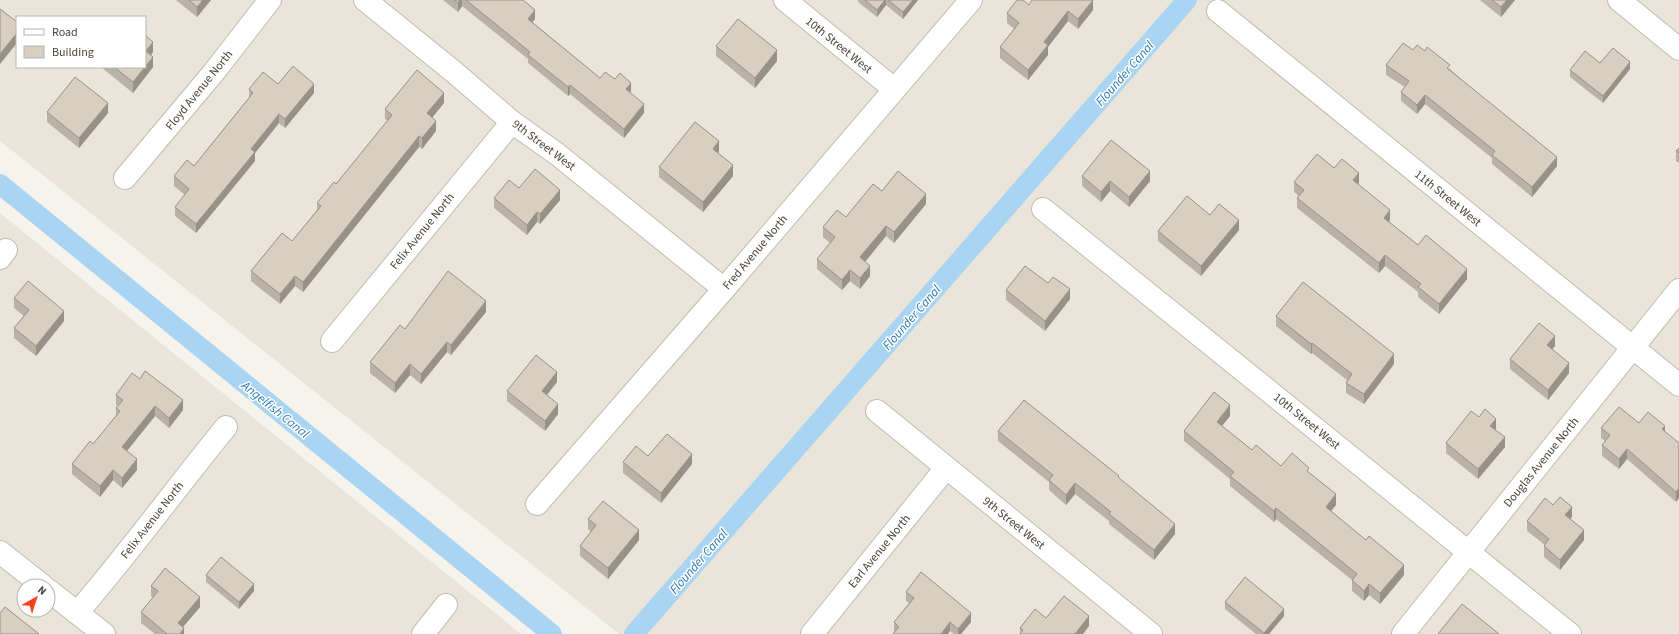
<svg xmlns="http://www.w3.org/2000/svg" width="1679" height="634" viewBox="0 0 1679 634" font-family="'Source Sans 3',sans-serif">
<style>
.residential{fill:#eae5da;fill-rule:evenodd}
.lines{fill:none;stroke-linecap:round;stroke-linejoin:round}
.canal{stroke:#a9d4f2;stroke-width:20}
.minor-casing{stroke:#c2bbae;stroke-width:24}
.minor{stroke:#fff;stroke-width:22}
.wall{fill:#bab2a6}
.shaded-wall{fill:#979187}
.building{fill:#d8cfc1;stroke:#979187}
.labels{text-anchor:middle;stroke-width:3;stroke-linejoin:round;paint-order:stroke}
.street-label{font-size:12px;fill:#4b4439;stroke:#fff}
.water-label{font-size:13px;font-style:italic;fill:#2e7ab2;stroke:#fff}
</style>
<rect width="100%" height="100%" fill="#f6f3ec"/>
<g class="residential">
<path d="M 0,0 L 1679,0 L 1679,634 L 619,634 L 0,141 ZM 17,17 L 145,17 L 145,67 L 17,67 Z"/>
<path d="M 0,213 L 521,634 L 0,634 ZM 24,586 L 48,586 L 48,610 L 24,610 Z"/>
</g>
<g class="lines">
<g class="canal">
<polyline points="0,184 552,634"/>
<polyline points="634,634 1187,0"/>
</g>
<defs>
<g id="minor">
<polyline points="365,0 454,72 512,122 557,154 724,289"/>
<polyline points="785,0 894,89"/>
<polyline points="1619,0 1679,49"/>
<polyline points="1218,11 1679,385"/>
<polyline points="125,178 214,72 270,0"/>
<polyline points="1043,209 1570,634"/>
<polyline points="0,258 6,250"/>
<polyline points="332,341 512,122"/>
<polyline points="877,411 1151,634"/>
<polyline points="537,504 724,289 971,0"/>
<polyline points="0,552 43,586"/>
<polyline points="48,590 104,634"/>
<path d="M 77,613 C 129,553 176,488 226,427"/>
<polyline points="423,634 446,605"/>
<polyline points="812,634 946,468"/>
<polyline points="1403,634 1679,290"/>
</g>
</defs>
<use href="#minor" class="minor-casing"/>
<use href="#minor" class="minor"/>
</g>
<g class="wall">
<polygon points="176,0 211,0 197,17"/>
<polygon points="443,0 523,0 535,19 532,22 600,78 615,79 631,91 630,93 644,113 624,138 570,94 568,96 528,63 528,59 462,6 458,12"/>
<polygon points="858,0 918,0 903,19 886,5 877,17 858,2"/>
<polygon points="1480,0 1515,0 1501,17"/>
<polygon points="1029,5 1093,10 1078,29 1068,21 1048,47 1048,55 1028,80 1000,58 1000,47 1014,29 1007,23 1007,13"/>
<polygon points="145,35 153,52 151,55 153,67 133,93 101,67 145,67"/>
<polygon points="716,46 777,61 755,88 716,56"/>
<polygon points="1413,50 1450,69 1557,166 1532,197 1492,164 1492,158 1425,104 1417,114 1401,101 1401,92 1405,87 1386,75 1386,65"/>
<polygon points="1600,63 1630,69 1603,103 1570,77 1570,70"/>
<polygon points="278,84 314,93 285,128 279,123 255,153 255,161 196,233 175,216 175,207 185,195 174,186 174,176 194,166 249,98 249,89"/>
<polygon points="444,103 432,117 436,131 422,149 419,147 303,292 295,286 280,304 251,281 251,271 292,241 317,210 317,203 336,184 388,121 385,119 385,109"/>
<polygon points="47,112 108,113 79,148 47,122"/>
<polygon points="1679,148 1679,163 1676,161 1676,151"/>
<polygon points="719,152 718,153 733,176 703,212 659,177 659,167"/>
<polygon points="1334,168 1359,183 1358,184 1390,220 1389,222 1418,245 1467,279 1439,314 1418,297 1418,292 1385,266 1379,273 1297,208 1297,198 1299,196 1294,192 1294,182"/>
<polygon points="1082,176 1150,181 1129,207 1110,191 1101,202 1082,186"/>
<polygon points="519,188 560,200 540,224 537,222 527,235 494,208 494,198"/>
<polygon points="882,191 926,204 894,243 886,236 865,262 870,276 860,289 850,281 842,290 817,269 817,259 830,243 823,237 823,227 846,217"/>
<polygon points="1210,215 1239,230 1201,276 1158,241 1158,231"/>
<polygon points="1048,283 1070,299 1045,331 1006,300 1006,290"/>
<polygon points="14,298 64,321 36,356 14,338 14,328 24,316 14,308"/>
<polygon points="486,312 451,355 447,352 421,384 410,375 395,393 370,373 370,362 405,329"/>
<polygon points="1276,316 1394,364 1364,404 1346,393 1346,383 1347,380 1312,353 1311,354 1276,326"/>
<polygon points="1555,346 1552,349 1569,373 1548,400 1510,369 1510,359"/>
<polygon points="557,382 547,395 558,414 545,431 507,401 507,391"/>
<polygon points="116,395 183,410 169,428 155,416 127,451 137,470 122,488 113,480 100,497 72,474 72,464 93,444 116,416 116,408 118,406 116,405"/>
<polygon points="1230,416 1222,426 1252,450 1281,466 1309,473 1336,505 1331,511 1404,575 1380,604 1369,595 1364,601 1352,591 1352,580 1276,519 1274,522 1230,486 1230,479 1184,441 1184,431"/>
<polygon points="1639,423 1665,432 1679,443 1676,502 1627,459 1619,469 1602,456 1602,445 1605,441 1601,438 1601,428"/>
<polygon points="1496,429 1495,430 1505,447 1478,479 1446,453 1446,443"/>
<polygon points="998,431 1119,478 1175,534 1154,560 1109,524 1109,521 1075,494 1066,505 1049,490 1049,482 998,441"/>
<polygon points="648,456 692,464 661,503 623,473 623,462"/>
<polygon points="1553,505 1572,517 1570,519 1584,540 1560,570 1544,557 1544,546 1545,545 1527,531 1527,521"/>
<polygon points="588,519 639,540 608,579 580,556 580,546 591,532 588,529"/>
<polygon points="206,575 254,591 239,609 206,582"/>
<polygon points="151,586 200,607 183,627 184,634 155,634 141,623 141,612 153,598 151,596"/>
<polygon points="906,592 971,622 961,634 954,634 950,631 895,632 894,631 894,622 909,603 906,601"/>
<polygon points="1225,602 1284,616 1269,634 1256,634 1225,609"/>
<polygon points="1046,618 1089,626 1083,634 1020,634 1020,628"/>
</g>
<g class="shaded-wall">
<polygon points="203,0 211,0 197,17 197,7"/>
<polygon points="460,0 462,0 462,6 458,12 458,3"/>
<polygon points="885,0 886,0 886,5 877,17 877,10"/>
<polygon points="913,0 918,0 903,19 903,12"/>
<polygon points="1093,0 1093,10 1078,29 1078,19"/>
<polygon points="1507,0 1515,0 1501,17 1501,7"/>
<polygon points="535,10 535,19 528,28 528,19"/>
<polygon points="1068,11 1068,21 1048,47 1048,55 1028,80 1028,70 1044,42"/>
<polygon points="17,33 17,43 0,64 0,54"/>
<polygon points="153,42 153,52 146,61 146,51"/>
<polygon points="777,50 777,61 755,88 755,78"/>
<polygon points="153,57 153,67 133,93 133,82"/>
<polygon points="1630,62 1630,69 1603,103 1603,96"/>
<polygon points="631,83 631,91 626,98 626,89"/>
<polygon points="314,84 314,93 285,128 285,119"/>
<polygon points="570,85 570,94 568,96 568,87"/>
<polygon points="444,93 444,103 427,124 427,113"/>
<polygon points="1425,95 1425,104 1417,114 1417,105"/>
<polygon points="108,103 108,113 79,148 79,138"/>
<polygon points="644,104 644,113 624,138 624,129"/>
<polygon points="279,114 279,123 255,153 255,161 196,233 196,224 251,149"/>
<polygon points="436,121 436,131 422,149 422,138"/>
<polygon points="419,136 419,147 303,292 303,282"/>
<polygon points="719,141 719,152 713,159 713,149"/>
<polygon points="1557,157 1557,166 1532,197 1532,187"/>
<polygon points="733,165 733,176 703,212 703,202"/>
<polygon points="1150,171 1150,181 1129,207 1129,197"/>
<polygon points="1359,173 1359,183 1353,190 1353,180"/>
<polygon points="1110,181 1110,191 1101,202 1101,192"/>
<polygon points="560,190 560,200 540,224 540,214"/>
<polygon points="926,194 926,204 894,243 894,232"/>
<polygon points="1390,210 1390,220 1384,228 1384,218"/>
<polygon points="537,212 537,222 527,235 527,225"/>
<polygon points="1239,220 1239,230 1201,276 1201,266"/>
<polygon points="886,226 886,236 860,268 860,257"/>
<polygon points="1385,255 1385,266 1379,273 1379,263"/>
<polygon points="870,266 870,276 860,289 860,278"/>
<polygon points="1467,269 1467,279 1439,314 1439,304"/>
<polygon points="850,270 850,281 842,290 842,280"/>
<polygon points="295,276 295,286 280,304 280,294"/>
<polygon points="1070,289 1070,299 1045,331 1045,321"/>
<polygon points="486,301 486,312 451,355 451,345"/>
<polygon points="64,311 64,321 36,356 36,346"/>
<polygon points="1555,336 1555,346 1547,355 1547,345"/>
<polygon points="447,342 447,352 421,384 421,374"/>
<polygon points="1312,343 1312,353 1311,354 1311,344"/>
<polygon points="1394,354 1394,364 1364,404 1364,394"/>
<polygon points="1569,363 1569,373 1548,400 1548,390"/>
<polygon points="410,364 410,375 395,393 395,383"/>
<polygon points="557,372 557,382 542,401 542,391"/>
<polygon points="183,400 183,410 169,428 169,418"/>
<polygon points="558,404 558,414 545,431 545,421"/>
<polygon points="1230,405 1230,416 1217,432 1217,422"/>
<polygon points="155,406 155,416 122,457 122,447"/>
<polygon points="1496,419 1496,429 1490,436 1490,426"/>
<polygon points="1665,426 1665,436 1662,429"/>
<polygon points="1505,437 1505,447 1478,479 1478,469"/>
<polygon points="1627,449 1627,459 1619,469 1619,459"/>
<polygon points="692,454 692,464 661,503 661,493"/>
<polygon points="137,459 137,470 122,488 122,478"/>
<polygon points="113,470 113,480 100,497 100,486"/>
<polygon points="1075,483 1075,494 1066,505 1066,495"/>
<polygon points="1679,488 1679,498 1676,502 1676,492"/>
<polygon points="1336,494 1336,505 1326,517 1326,507"/>
<polygon points="1572,507 1572,517 1565,525 1565,515"/>
<polygon points="1276,508 1276,519 1274,522 1274,511"/>
<polygon points="1175,524 1175,534 1154,560 1154,550"/>
<polygon points="639,530 639,540 608,579 608,568"/>
<polygon points="1584,530 1584,540 1560,570 1560,560"/>
<polygon points="1404,565 1404,575 1380,604 1380,593"/>
<polygon points="254,584 254,591 239,609 239,602"/>
<polygon points="1369,584 1369,595 1364,601 1364,591"/>
<polygon points="200,597 200,607 178,633 178,623"/>
<polygon points="1284,609 1284,616 1269,634 1264,634 1264,633"/>
<polygon points="971,613 971,622 961,634 958,634 958,629"/>
<polygon points="1089,616 1089,626 1083,634 1075,634"/>
<polygon points="950,622 950,631 948,634 941,634"/>
<polygon points="184,628 184,634 180,634"/>
</g>
<g class="building">
<polygon points="189,0 203,0 197,7"/>
<polygon points="454,0 460,0 458,3"/>
<polygon points="466,0 523,0 535,10 528,19 600,78 605,72 615,79 620,73 631,83 626,89 644,104 624,129 570,85 568,87 528,55 530,52"/>
<polygon points="865,0 885,0 877,10"/>
<polygon points="888,0 913,0 903,12"/>
<polygon points="1017,0 1023,0 1029,5 1032,0 1093,0 1078,19 1068,11 1044,42 1048,45 1028,70 1000,47 1019,23 1007,13"/>
<polygon points="1492,0 1507,0 1501,7"/>
<polygon points="0,9 17,22 17,33 0,54"/>
<polygon points="738,19 777,50 755,78 716,46"/>
<polygon points="145,35 153,42 146,51 153,57 133,82 114,67 145,67"/>
<polygon points="1403,43 1413,50 1417,45 1425,51 1427,47 1450,65 1447,68 1557,157 1532,187 1492,155 1495,151 1425,95 1417,105 1401,92 1409,81 1386,65"/>
<polygon points="1613,48 1630,62 1603,96 1570,70 1585,51 1600,63"/>
<polygon points="293,66 314,84 285,119 279,114 251,149 255,152 196,224 175,207 189,189 174,176 187,160 194,166 253,93 249,89 263,72 278,84"/>
<polygon points="417,70 444,93 427,113 436,121 422,138 419,136 303,282 295,276 280,294 251,271 282,233 292,241 321,206 317,203 334,182 336,184 392,115 385,109"/>
<polygon points="75,77 108,103 79,138 47,112"/>
<polygon points="695,122 719,141 713,149 733,165 703,202 659,167"/>
<polygon points="1111,140 1150,171 1129,197 1110,181 1101,192 1082,176"/>
<polygon points="1679,148 1679,153 1676,151"/>
<polygon points="1317,154 1334,168 1342,159 1359,173 1353,180 1390,210 1384,218 1418,245 1426,235 1467,269 1439,304 1418,287 1421,284 1385,255 1379,263 1297,198 1304,190 1294,182"/>
<polygon points="535,169 560,190 540,214 537,212 527,225 494,198 509,180 519,188"/>
<polygon points="898,171 926,194 894,232 886,226 860,257 870,266 860,278 850,270 842,280 817,259 835,237 823,227 837,210 846,217 873,184 882,191"/>
<polygon points="1187,196 1210,215 1219,204 1239,220 1201,266 1158,231"/>
<polygon points="1025,266 1048,283 1053,277 1070,289 1045,321 1006,290"/>
<polygon points="448,271 486,301 451,345 447,342 421,374 410,364 395,383 370,362 400,325 405,329"/>
<polygon points="28,281 64,311 36,346 14,328 29,310 14,298"/>
<polygon points="1303,282 1394,354 1364,394 1346,383 1352,374 1312,343 1311,344 1276,316"/>
<polygon points="1539,323 1555,336 1547,345 1569,363 1548,390 1510,359"/>
<polygon points="536,355 557,372 542,391 558,404 545,421 507,391"/>
<polygon points="145,371 183,400 169,418 155,406 122,447 137,459 122,478 113,470 100,486 72,464 90,441 93,444 120,411 116,408 123,400 116,395 132,373 140,379"/>
<polygon points="1214,392 1230,405 1217,422 1252,450 1256,445 1281,466 1292,453 1309,468 1307,471 1336,494 1326,507 1366,540 1369,536 1404,565 1380,593 1369,584 1364,591 1352,580 1357,574 1276,508 1274,511 1230,476 1234,472 1184,431"/>
<polygon points="1024,400 1119,476 1118,477 1175,524 1154,550 1109,514 1111,512 1075,483 1066,495 1049,480 1053,475 998,431"/>
<polygon points="1619,407 1639,423 1648,412 1665,426 1662,429 1679,443 1679,488 1676,492 1627,449 1619,459 1602,445 1610,435 1601,428"/>
<polygon points="1485,409 1496,419 1490,426 1505,437 1478,469 1446,443 1471,411 1479,417"/>
<polygon points="667,434 692,454 661,493 623,462 636,446 648,456"/>
<polygon points="1560,497 1572,507 1565,515 1584,530 1560,560 1544,546 1549,539 1527,521 1545,498 1553,505"/>
<polygon points="603,501 639,530 608,568 580,546 596,525 588,519"/>
<polygon points="221,557 254,584 239,602 206,575"/>
<polygon points="165,568 200,597 178,623 184,628 180,634 167,634 141,612 158,591 151,586"/>
<polygon points="921,572 971,613 958,629 950,622 941,634 893,634 899,627 894,622 914,598 906,592"/>
<polygon points="1245,577 1284,609 1264,633 1225,602"/>
<polygon points="1064,596 1089,616 1075,634 1020,634 1023,630 1020,628 1035,609 1046,618"/>
<polygon points="1462,604 1499,634 1438,634"/>
<polygon points="5,607 39,634 0,634 0,613"/>
</g>
<g class="labels">
<g class="street-label">
<text transform="translate(839 45) rotate(39)" y="4">10th Street West</text>
<text transform="translate(199 90) rotate(-51)" y="4">Floyd Avenue North</text>
<text transform="translate(544 145) rotate(37)" y="4">9th Street West</text>
<text transform="translate(1448 198) rotate(39)" y="4">11th Street West</text>
<text transform="translate(422 231) rotate(-51)" y="4">Felix Avenue North</text>
<text transform="translate(755 252) rotate(-50)" y="4">Fred Avenue North</text>
<text transform="translate(1307 421) rotate(39)" y="4">10th Street West</text>
<text transform="translate(1541 462) rotate(-51)" y="4">Douglas Avenue North</text>
<text transform="translate(152 520) rotate(-52)" y="4">Felix Avenue North</text>
<text transform="translate(1014 523) rotate(39)" y="4">9th Street West</text>
<text transform="translate(879 551) rotate(-51)" y="4">Earl Avenue North</text>
</g>
<g class="water-label">
<text transform="translate(1124 73) rotate(-49)" y="5">Flounder Canal</text>
<text transform="translate(911 317) rotate(-49)" y="5">Flounder Canal</text>
<text transform="translate(276 409) rotate(39)" y="5">Angelfish Canal</text>
<text transform="translate(698 561) rotate(-49)" y="5">Flounder Canal</text>
</g>
</g>
<rect x="16" y="16" width="130" height="52" fill="#ffffff" stroke="#b7b4b0"/>
<rect x="24" y="29" width="20" height="6" fill="#ffffff" stroke="#b7b4b0"/>
<text x="52" y="36" font-size="12" fill="#4b4439">Road</text>
<rect x="24" y="46" width="20" height="12" fill="#d8cfc1" stroke="#b7b4b0"/>
<text x="52" y="56" font-size="12" fill="#4b4439">Building</text>
<g transform="translate(36 598) rotate(39)"><circle r="19" fill="#ffffff" stroke="#b7b4b0"/>
<path d="M0-3L7 15L0 10L-7 15Z" fill="#fc3f1d"/>
<text y="-6" font-size="11" font-weight="bold" text-anchor="middle" fill="#4b4439">N</text>
</g>
</svg>
